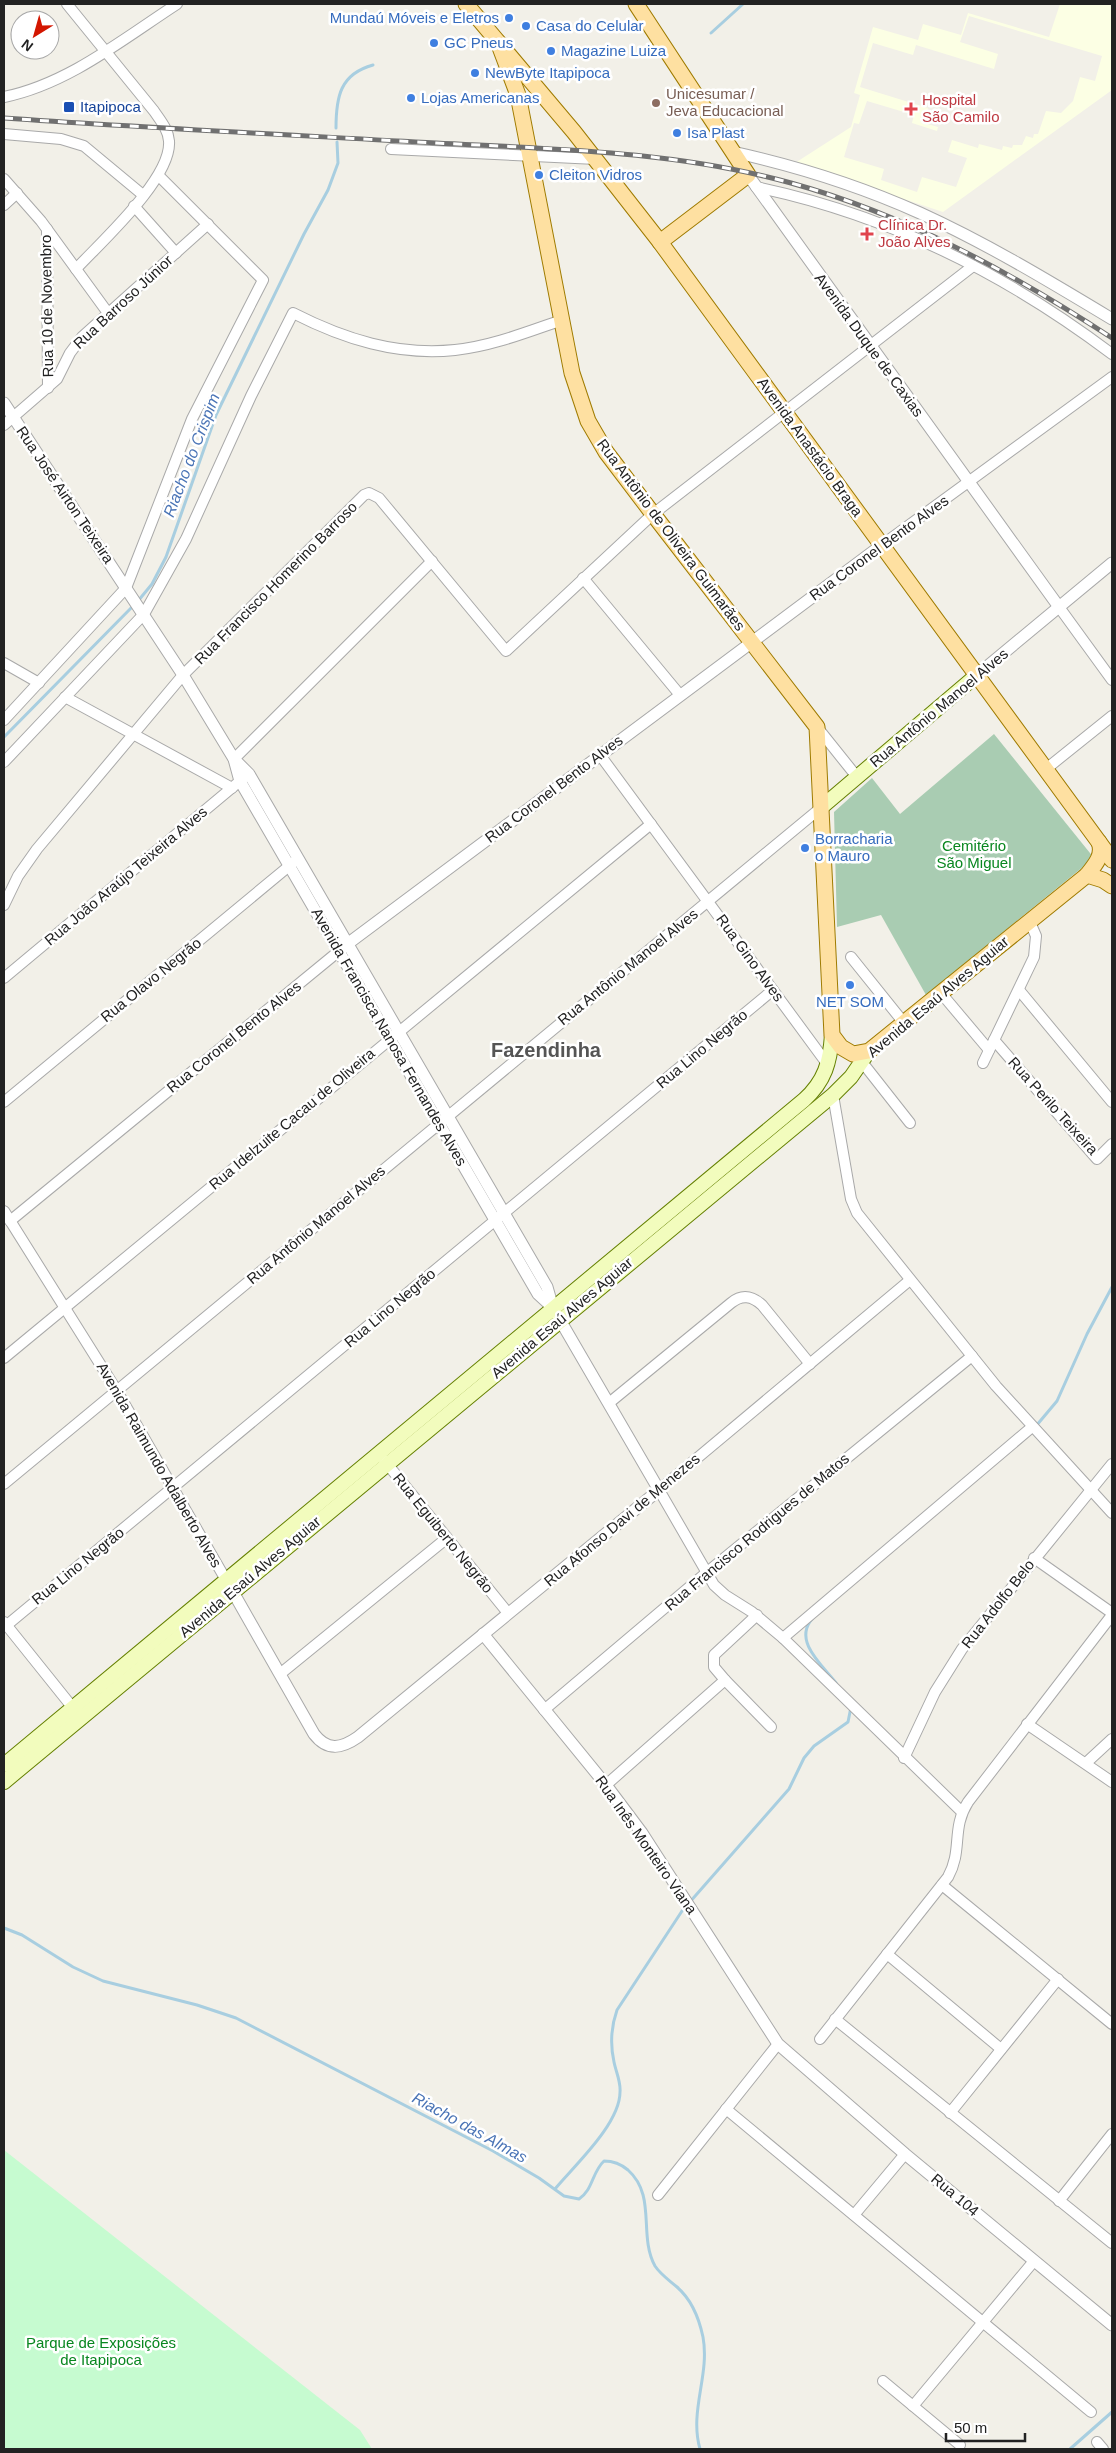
<svg xmlns="http://www.w3.org/2000/svg" width="1116" height="2453" viewBox="0 0 1116 2453" font-family="Helvetica,sans-serif">
<style>
.education{fill:#fcffe4;fill-rule:evenodd}
.cemetery{fill:#a9ccb2}
.park{fill:#c6fbd0}
.lines{fill:none;stroke-linecap:round;stroke-linejoin:round}
.stream{stroke:#a8cee0;stroke-width:3}
.minor-casing{stroke:#a9a9a9;stroke-width:12}
.tertiary-casing{stroke:#a9a9a9;stroke-width:13}
.secondary-casing{stroke:#658002;stroke-width:16}
.primary-casing{stroke:#9f7b00;stroke-width:17}
.minor{stroke:#fff;stroke-width:10}
.tertiary{stroke:#fff;stroke-width:11}
.secondary{stroke:#f2fcbd;stroke-width:14}
.primary{stroke:#fee0a1;stroke-width:15}
.rail-casing{stroke:#707070;stroke-width:5}
.rail{stroke:#fff;stroke-width:3;stroke-dasharray:9;stroke-linecap:butt}
.shop-dot{fill:#3f7fe0;stroke:#fff;stroke-width:2}
.education-dot{fill:#8d6e63;stroke:#fff;stroke-width:2}
.transit-dot{fill:#1a4fb4;stroke:#fff;stroke-width:2}
.health-dot{fill:#e0444e;stroke:#fff;stroke-width:2}
.labels{text-anchor:middle;stroke-width:5;stroke-linejoin:round;paint-order:stroke}
.shop-label{font-size:15px;fill:#366cbe;stroke:#fff;text-anchor:start}
.education-label{font-size:15px;fill:#785e54;stroke:#fff;text-anchor:start}
.health-label{font-size:15px;fill:#be3a42;stroke:#fff;text-anchor:start}
.transit-label{font-size:15px;fill:#164399;stroke:#fff;text-anchor:start}
.street-label{font-size:15px;fill:#222;stroke:#fff}
.park-label{font-size:15px;fill:#098720;stroke:#fff}
.water-label{font-size:16px;font-style:italic;fill:#4a74b6;stroke:#fff}
.district-label{font-size:20px;font-weight:bold;fill:#555;stroke:#fff}
</style>
<rect width="100%" height="100%" fill="#f2f0e8"/>
<path class="education" d="M 1060,4 L 1112,4 L 1112,90 L 943,212 L 795,163 L 851,127 L 860,95 L 854,93 L 873,27 L 918,40 L 923,24 L 961,35 L 968,13 L 1049,37 ZM 969,16 L 1102,56 L 1095,81 L 1080,77 L 1073,101 L 1061,113 L 1046,111 L 1038,134 L 1034,134 L 1033,138 L 1026,136 L 1022,145 L 1013,145 L 1012,148 L 1003,146 L 1002,150 L 979,144 L 978,148 L 952,140 L 948,152 L 967,158 L 956,187 L 922,177 L 917,192 L 881,180 L 884,169 L 844,157 L 854,123 L 859,124 L 867,101 L 914,115 L 912,123 L 937,131 L 938,127 L 924,123 L 928,108 L 860,87 L 873,43 L 913,55 L 916,45 L 994,69 L 998,54 L 960,42 Z"/>
<polygon class="cemetery" points="994,734 1094,858 926,995 881,915 837,927 834,812 872,778 900,814"/>
<polygon class="park" points="4,2150 360,2430 372,2449 4,2449"/>
<g class="lines">
<g class="stream">
<polyline points="711,33 743,4"/>
<path d="M 336,128 C 336,97 340,74 373,65"/>
<polyline points="138,601 152,584 166,557 216,415 304,234 328,190 338,163 337,142"/>
<polyline points="4,737 134,605"/>
<polyline points="1036,1426 1057,1401 1087,1334 1112,1287"/>
<path d="M 812,1619 C 793,1641 822,1665 836,1683"/>
<path d="M 4,1928 L 22,1935 L 73,1967 L 103,1981 L 197,2005 L 236,2018 L 493,2151 L 539,2178 L 564,2196 L 579,2199 C 593,2190 592,2172 604,2161 C 613,2161 621,2164 628,2170 C 657,2196 638,2235 655,2266 C 661,2275 669,2280 677,2287 C 691,2299 699,2318 703,2337 C 710,2375 689,2411 700,2449"/>
<path d="M 555,2189 C 574,2166 620,2124 620,2092 C 621,2082 616,2072 614,2062 C 610,2044 611,2027 617,2010 L 682,1911 L 789,1789 L 804,1758 L 814,1746 L 848,1722 L 851,1707"/>
<polyline points="1070,2449 1112,2412"/>
</g>
<defs>
<g id="minor">
<path d="M 67,4 L 154,111 C 160,120 168,129 169,141 C 172,178 101,242 76,269"/>
<path d="M 4,97 C 68,84 123,39 177,4"/>
<polyline points="4,134 61,139 84,146 143,195"/>
<polyline points="391,149 596,159"/>
<polyline points="4,179 41,221 108,313"/>
<path d="M 756,187 C 886,214 1006,274 1112,354"/>
<polyline points="4,205 17,193"/>
<polyline points="134,206 176,253"/>
<polyline points="47,229 48,388"/>
<polyline points="4,425 57,379 70,353 82,337 208,224"/>
<polyline points="882,545 1112,377"/>
<polyline points="583,578 680,695"/>
<polyline points="1059,607 1112,680"/>
<polyline points="4,663 39,683"/>
<polyline points="65,697 232,788"/>
<polyline points="4,720 126,588 192,419 263,280 159,176"/>
<polyline points="817,727 857,777"/>
<polyline points="600,755 828,1065"/>
<polyline points="234,759 432,561"/>
<path d="M 4,762 L 144,614 L 186,539 L 251,396 L 293,313 C 344,339 397,356 455,350 C 492,346 527,332 562,320"/>
<polyline points="1046,769 1112,716"/>
<polyline points="4,905 18,876 37,849 183,675 364,495 369,493 379,498 506,651 653,514 973,266"/>
<polyline points="851,957 904,1023"/>
<polyline points="4,978 246,776"/>
<polyline points="1019,990 1112,1102"/>
<polyline points="941,993 989,1050"/>
<polyline points="994,1040 1097,1159 1112,1144"/>
<polyline points="862,1062 910,1123"/>
<polyline points="983,1063 1034,957 1036,936 1029,920"/>
<polyline points="833,1095 851,1199 857,1213 996,1386 1112,1513"/>
<polyline points="4,1102 294,862"/>
<polyline points="4,1211 117,1391 226,1580"/>
<polyline points="10,1221 339,951"/>
<polyline points="910,1280 659,1490 714,1585 725,1595 752,1612 783,1638 962,1812"/>
<polyline points="4,1358 651,824"/>
<path d="M 609,1403 L 731,1303 C 742,1294 752,1296 762,1305 L 810,1364"/>
<polyline points="384,1460 508,1613"/>
<polyline points="4,1484 823,806"/>
<polyline points="1034,1558 1112,1613"/>
<polyline points="4,1622 77,1713"/>
<polyline points="7,1625 773,990"/>
<polyline points="783,1638 1032,1427"/>
<polyline points="280,1674 447,1538"/>
<polyline points="725,1680 771,1727"/>
<polyline points="544,1710 706,1573 972,1356"/>
<polyline points="1027,1724 1112,1782"/>
<polyline points="904,1758 935,1692 962,1649 1112,1464"/>
<polyline points="1086,1763 1112,1739"/>
<polyline points="606,1785 725,1680 714,1667 714,1655 757,1615"/>
<polyline points="942,1885 1112,2024"/>
<polyline points="887,1954 1001,2049"/>
<polyline points="835,2019 1112,2243"/>
<path d="M 820,2039 L 948,1877 C 963,1850 951,1829 968,1802 L 1112,1615"/>
<polyline points="726,2109 1091,2412"/>
<polyline points="950,2113 1058,1979"/>
<polyline points="658,2195 778,2044"/>
<polyline points="1059,2201 1112,2134"/>
<polyline points="854,2215 905,2154"/>
<polyline points="883,2381 960,2445"/>
<polyline points="913,2406 1034,2261"/>
<polyline points="1097,2442 1103,2449"/>
</g>
<g id="tertiary">
<path d="M 733,152 C 796,166 860,186 920,213 C 986,243 1049,281 1112,319"/>
<polyline points="748,175 1059,607"/>
<polyline points="4,403 183,675 234,759 240,781 538,1294 551,1306"/>
<polyline points="977,675 1112,563"/>
<polyline points="342,948 882,545"/>
<path d="M 229,1585 L 314,1734 C 327,1751 341,1749 358,1737 L 659,1490 L 553,1308 L 547,1287 L 249,774 L 234,759"/>
<polyline points="483,1634 606,1785 642,1833 778,2044 905,2154 1112,2325"/>
</g>
<g id="secondary">
<polyline points="823,806 977,675"/>
<path d="M 4,1765 L 804,1100 C 825,1081 830,1062 832,1035"/>
<polyline points="4,1782 833,1095 851,1077 869,1051"/>
</g>
<g id="primary">
<polyline points="466,4 574,132 660,242 1112,860"/>
<polyline points="636,4 748,175 660,242"/>
<path d="M 498,42 L 518,95 L 572,373 L 588,421 L 606,452 L 653,514 L 817,727 L 832,1035 L 841,1047 L 853,1054 L 869,1051 L 1087,875 C 1095,865 1104,855 1099,842"/>
<polyline points="1087,875 1103,880 1112,886"/>
</g>
</defs>
<use href="#minor" class="minor-casing"/>
<use href="#tertiary" class="tertiary-casing"/>
<use href="#secondary" class="secondary-casing"/>
<use href="#primary" class="primary-casing"/>
<use href="#minor" class="minor"/>
<use href="#tertiary" class="tertiary"/>
<use href="#secondary" class="secondary"/>
<use href="#primary" class="primary"/>
<defs>
<path id="rail" d="M 4,118 C 148,128 292,135 436,143 C 555,149 676,151 791,183 C 907,215 1012,273 1112,338"/>
</defs>
<use href="#rail" class="rail-casing"/>
<use href="#rail" class="rail"/>
</g>
<g class="shop-dot">
<circle cx="509" cy="18" r="5"/>
<circle cx="526" cy="26" r="5"/>
<circle cx="434" cy="43" r="5"/>
<circle cx="551" cy="51" r="5"/>
<circle cx="475" cy="73" r="5"/>
<circle cx="411" cy="98" r="5"/>
<circle cx="677" cy="133" r="5"/>
<circle cx="539" cy="175" r="5"/>
<circle cx="805" cy="848" r="5"/>
<circle cx="850" cy="985" r="5"/>
</g>
<circle class="education-dot" cx="656" cy="103" r="5"/>
<rect class="transit-dot" x="63" y="101" width="12" height="12" rx="2.5"/>
<g class="health-dot">
<path d="M908.5 101.5h5v5h5v5h-5v5h-5v-5h-5v-5h5z"/>
<path d="M864.5 226.5h5v5h5v5h-5v5h-5v-5h-5v-5h5z"/>
</g>
<g class="labels">
<g class="shop-label">
<text x="499" y="23" text-anchor="end">Mundaú Móveis e Eletros</text>
<text x="536" y="31">Casa do Celular</text>
<text x="444" y="48">GC Pneus</text>
<text x="561" y="56">Magazine Luiza</text>
<text x="485" y="78">NewByte Itapipoca</text>
<text x="421" y="103">Lojas Americanas</text>
<text x="687" y="138">Isa Plast</text>
<text x="549" y="180">Cleiton Vidros</text>
<text x="815" y="844">Borracharia<tspan x="815" dy="17">o Mauro</tspan></text>
<text x="850" y="1007" text-anchor="middle">NET SOM</text>
</g>
<g class="education-label">
<text x="666" y="99">Unicesumar /<tspan x="666" dy="17">Jeva Educacional</tspan></text>
</g>
<g class="health-label">
<text x="922" y="105">Hospital<tspan x="922" dy="17">São Camilo</tspan></text>
<text x="878" y="230">Clínica Dr.<tspan x="878" dy="17">João Alves</tspan></text>
</g>
<g class="transit-label">
<text x="80" y="112">Itapipoca</text>
</g>
<g class="street-label">
<text transform="translate(123 302) rotate(-43)" y="5">Rua Barroso Júnior</text>
<text transform="translate(47 306) rotate(-91)" y="5">Rua 10 de Novembro</text>
<text transform="translate(869 345) rotate(54)" y="5">Avenida Duque de Caxias</text>
<text transform="translate(810 447) rotate(54)" y="5">Avenida Anastácio Braga</text>
<text transform="translate(65 495) rotate(56)" y="5">Rua José Airton Teixeira</text>
<text transform="translate(671 535) rotate(53)" y="5">Rua Antônio de Oliveira Guimarães</text>
<text transform="translate(879 548) rotate(-36)" y="5">Rua Coronel Bento Alves</text>
<text transform="translate(276 583) rotate(-45)" y="5">Rua Francisco Homerino Barroso</text>
<text transform="translate(939 708) rotate(-40)" y="5">Rua Antônio Manoel Alves</text>
<text transform="translate(554 789) rotate(-37)" y="5">Rua Coronel Bento Alves</text>
<text transform="translate(126 876) rotate(-40)" y="5">Rua João Araújo Teixeira Alves</text>
<text transform="translate(750 958) rotate(54)" y="5">Rua Gino Alves</text>
<text transform="translate(628 967) rotate(-39)" y="5">Rua Antônio Manoel Alves</text>
<text transform="translate(151 980) rotate(-39)" y="5">Rua Olavo Negrão</text>
<text transform="translate(938 997) rotate(-40)" y="5">Avenida Esaú Alves Aguiar</text>
<text transform="translate(234 1037) rotate(-39)" y="5">Rua Coronel Bento Alves</text>
<text transform="translate(389 1037) rotate(60)" y="5">Avenida Francisca Nanosa Fernandes Alves</text>
<text transform="translate(702 1049) rotate(-40)" y="5">Rua Lino Negrão</text>
<text transform="translate(1053 1106) rotate(48)" y="5">Rua Perilo Teixeira</text>
<text transform="translate(292 1119) rotate(-40)" y="5">Rua Idelzuite Cacau de Oliveira</text>
<text transform="translate(316 1225) rotate(-40)" y="5">Rua Antônio Manoel Alves</text>
<text transform="translate(390 1308) rotate(-40)" y="5">Rua Lino Negrão</text>
<text transform="translate(562 1318) rotate(-40)" y="5">Avenida Esaú Alves Aguiar</text>
<text transform="translate(159 1465) rotate(60)" y="5">Avenida Raimundo Adalberto Alves</text>
<text transform="translate(622 1520) rotate(-40)" y="5">Rua Afonso Davi de Menezes</text>
<text transform="translate(757 1532) rotate(-40)" y="5">Rua Francisco Rodrigues de Matos</text>
<text transform="translate(443 1533) rotate(51)" y="5">Rua Eguiberto Negrão</text>
<text transform="translate(78 1566) rotate(-39)" y="5">Rua Lino Negrão</text>
<text transform="translate(250 1577) rotate(-40)" y="5">Avenida Esaú Alves Aguiar</text>
<text transform="translate(998 1604) rotate(-52)" y="5">Rua Adolfo Belo</text>
<text transform="translate(646 1845) rotate(55)" y="5">Rua Inês Monteiro Viana</text>
<text transform="translate(955 2195) rotate(40)" y="5">Rua 104</text>
</g>
<g class="park-label">
<text x="974" y="851">Cemitério<tspan x="974" dy="17">São Miguel</tspan></text>
<text x="101" y="2348">Parque de Exposições<tspan x="101" dy="17">de Itapipoca</tspan></text>
</g>
<g class="water-label">
<text transform="translate(191 455) rotate(-69)" y="6">Riacho do Crispim</text>
<text transform="translate(470 2127) rotate(29)" y="6">Riacho das Almas</text>
</g>
<g class="district-label">
<text x="546" y="1057">Fazendinha</text>
</g>
</g>
<rect width="1116" height="2453" fill="none" stroke="#222222" stroke-width="10"/>
<g transform="translate(35 35) rotate(217)"><circle r="24" fill="#ffffff" stroke="#a7a7a7"/>
<path d="M0-4L9 19L0 12L-9 19Z" fill="#d31600"/>
<text y="-8" font-size="14" font-weight="bold" text-anchor="middle" fill="#222222">N</text>
</g>
<path d="M946 2433v8h79v-8" fill="none" stroke="#222222" stroke-width="2.5"/>
<text x="954" y="2433" font-size="15" fill="#222222" stroke="#ffffff" stroke-width="4" paint-order="stroke">50 m</text>
</svg>
